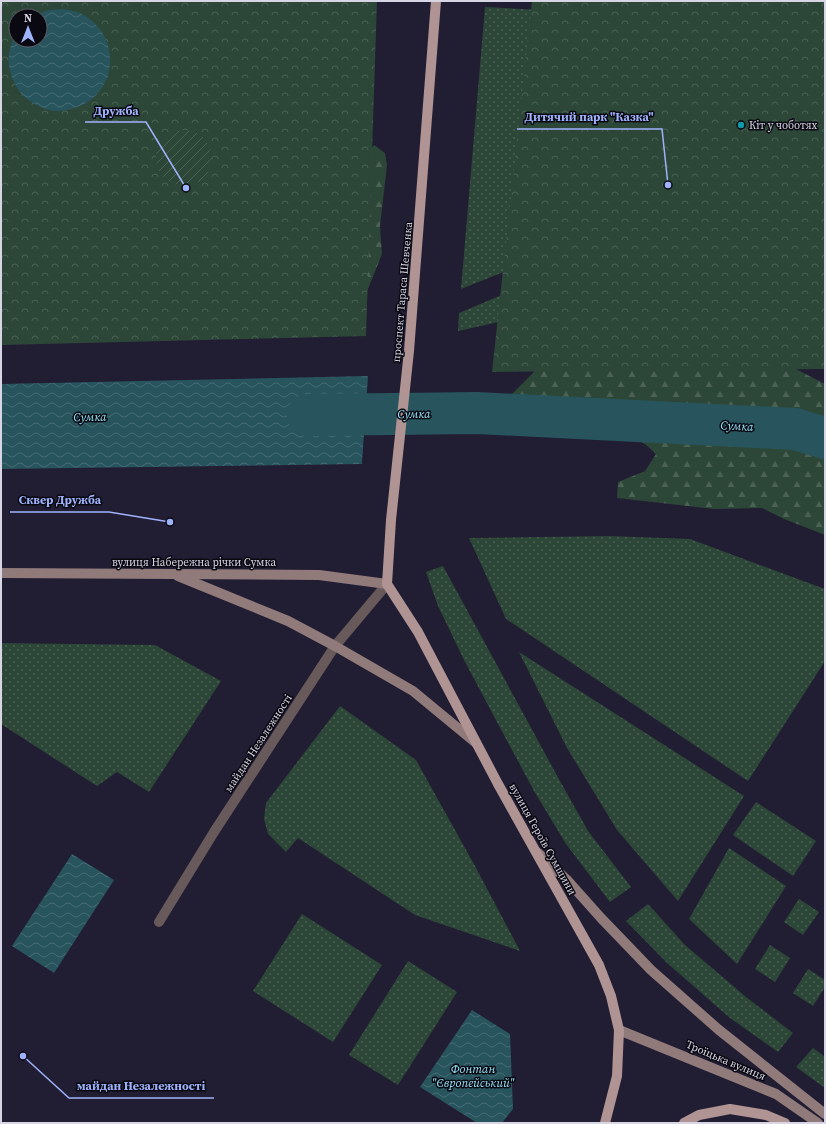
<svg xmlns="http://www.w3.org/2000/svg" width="826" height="1124" viewBox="0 0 826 1124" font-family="'Source Serif 4',serif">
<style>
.grass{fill:url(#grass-dots)}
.forest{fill:url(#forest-firs)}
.park{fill:url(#park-crowns);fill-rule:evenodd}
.garden{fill:url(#garden-furrows)}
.water{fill:url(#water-waves)}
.pier{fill:#211d32}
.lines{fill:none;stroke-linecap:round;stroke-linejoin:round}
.river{stroke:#28545e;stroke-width:42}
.minor{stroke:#685a5a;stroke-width:10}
.secondary{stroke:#907b7a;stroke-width:10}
.primary{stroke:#b09493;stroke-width:10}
.culture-dot{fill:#0f9aa8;stroke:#0a0912;stroke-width:1.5}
.labels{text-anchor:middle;stroke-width:3;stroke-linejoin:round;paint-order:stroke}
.poi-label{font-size:11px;fill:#d8d6e4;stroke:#0a0912;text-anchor:start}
.street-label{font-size:11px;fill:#d8d6e4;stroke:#0a0912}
.water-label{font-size:12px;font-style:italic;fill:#94e2f6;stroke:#0a0912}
.leader{fill:none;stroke:#9fb3fd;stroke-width:1.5}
.callout-dot{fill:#9fb3fd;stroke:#0a0912;stroke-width:1.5}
.callout-label{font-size:12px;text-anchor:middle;font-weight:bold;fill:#9fb3fd;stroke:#0a0912;stroke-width:3;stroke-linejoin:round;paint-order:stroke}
</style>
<defs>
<pattern id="grass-dots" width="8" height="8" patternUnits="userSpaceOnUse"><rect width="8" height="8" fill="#2c4737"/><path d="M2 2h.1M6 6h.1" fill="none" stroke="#4a6154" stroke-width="1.8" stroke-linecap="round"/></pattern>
<pattern id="forest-firs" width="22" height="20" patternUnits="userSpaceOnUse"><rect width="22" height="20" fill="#2c4737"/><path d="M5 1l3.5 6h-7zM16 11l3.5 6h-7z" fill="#4a6154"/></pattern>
<pattern id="park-crowns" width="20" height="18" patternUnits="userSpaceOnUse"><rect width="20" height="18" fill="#2c4737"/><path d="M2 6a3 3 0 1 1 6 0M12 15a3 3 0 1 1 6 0" fill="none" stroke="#4a6154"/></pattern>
<pattern id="garden-furrows" width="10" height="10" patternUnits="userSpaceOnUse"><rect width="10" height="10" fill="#2c4737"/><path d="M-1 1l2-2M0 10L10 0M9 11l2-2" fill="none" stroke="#4a6154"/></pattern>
<pattern id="water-waves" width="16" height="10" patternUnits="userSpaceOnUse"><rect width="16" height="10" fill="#28545e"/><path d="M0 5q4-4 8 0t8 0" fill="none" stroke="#466c75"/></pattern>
</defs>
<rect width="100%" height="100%" fill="#211d32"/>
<g class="grass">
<polygon points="485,7 576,12 556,251 461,289"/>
<polygon points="554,273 552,310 458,331 459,313"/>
<polygon points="610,536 690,539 825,589 825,661 748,781 506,619 469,538"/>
<polygon points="443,566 560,781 588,831 631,887 610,902 566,844 534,791 465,662 438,606 426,572"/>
<polygon points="1,643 155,645 221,681 149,792 117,772 97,786 1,724"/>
<polygon points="519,652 744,796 678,901 617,830 567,748"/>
<polygon points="340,706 416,760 475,866 520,951 415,915 298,838 286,852 268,834 264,819 266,803"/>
<polygon points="756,802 816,841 793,876 733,835"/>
<polygon points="729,848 786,886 737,964 689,919"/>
<polygon points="799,899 819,912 803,935 784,922"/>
<polygon points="648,904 685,945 746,997 793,1033 778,1052 730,1018 666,962 626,921"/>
<polygon points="302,914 382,965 333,1042 253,991"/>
<polygon points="770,945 790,958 775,982 755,969"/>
<polygon points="408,961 457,992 398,1085 349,1055"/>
<polygon points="808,969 825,980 825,987 813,1006 793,993"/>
<polygon points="813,1048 825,1057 825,1088 796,1067"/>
</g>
<g class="forest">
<polygon points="374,145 385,153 387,165 380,226 382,254 362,304 365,156"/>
<polygon points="784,363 825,384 825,535 784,519 762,508 714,509 617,498 618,482 645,471 656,454 645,444 619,429 579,412 515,406 506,400 537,369"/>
</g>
<g class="park">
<path d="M 1,1 L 377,1 L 366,336 L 1,345 ZM 16,16 L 40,16 L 40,40 L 16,40 Z"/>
<polygon points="532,1 825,1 825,369 492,372"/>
</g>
<circle class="garden" cx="184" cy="158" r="28"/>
<g class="water">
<path d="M 65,9 C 70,11 77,11 82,14 C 124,37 118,98 71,109 C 61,112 50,112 41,107 C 31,103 21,96 16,86 C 6,68 6,52 16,34 L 16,40 L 40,40 L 40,16 L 35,16 L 48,10 Z"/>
<polygon points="368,376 362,464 1,469 1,384"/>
<polygon points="72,854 114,880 54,973 12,946"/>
<polygon points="472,1010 510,1034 513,1109 502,1123 477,1123 420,1087"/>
</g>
<polygon class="pier" points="369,374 370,376 364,464 362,466"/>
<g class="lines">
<polyline class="river" points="308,415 477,413 795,429 825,438"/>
<polyline class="minor" points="159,922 214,832 335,646 387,584"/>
<g class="secondary">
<polyline points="1,573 319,575 387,584"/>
<polyline points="178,576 288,621 335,646 413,691 476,743"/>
<polyline points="538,853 568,881 601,918 651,970 719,1030 825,1114"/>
<polyline points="619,1030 776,1094 818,1123"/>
</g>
<g class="primary">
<polyline points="436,1 409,351 391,520 387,584 418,632 498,784 599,965 611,996 619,1030 617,1076 605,1123"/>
<polyline points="684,1123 699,1115 730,1109 766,1115 785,1123"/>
</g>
</g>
<circle class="culture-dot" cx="741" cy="125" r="4"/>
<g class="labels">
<g class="poi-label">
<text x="749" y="129">Кіт у чоботях</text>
</g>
<g class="street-label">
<text transform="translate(402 292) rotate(-85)" y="4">проспект Тараса Шевченка</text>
<text x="194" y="566">вулиця Набережна річки Сумка</text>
<text transform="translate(258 743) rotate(-57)" y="4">майдан Незалежності</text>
<text transform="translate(543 839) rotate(61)" y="4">вулиця Героїв Сумщини</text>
<text transform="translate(726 1060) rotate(23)" y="4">Троїцька вулиця</text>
</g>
<g class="water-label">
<text transform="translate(414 414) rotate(-1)" y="4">Сумка</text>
<text transform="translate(90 417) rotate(-1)" y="4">Сумка</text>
<text transform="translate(737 426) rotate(3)" y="4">Сумка</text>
<text x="473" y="1073">Фонтан<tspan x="473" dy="14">"Європейський"</tspan></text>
</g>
</g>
<path class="leader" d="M186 188L146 122H85M668 185L662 129H517M170 522L109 512H10M23 1056L69 1098H214"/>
<g class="callout-dot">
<circle cx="186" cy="188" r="4"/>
<circle cx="668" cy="185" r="4"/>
<circle cx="170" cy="522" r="4"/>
<circle cx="23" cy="1056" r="4"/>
</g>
<g class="callout-label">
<text x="116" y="115">Дружба</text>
<text x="589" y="121">Дитячий парк "Казка"</text>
<text x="60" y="504">Сквер Дружба</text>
<text x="141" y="1090">майдан Незалежності</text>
</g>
<rect width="826" height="1124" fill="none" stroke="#d8d6e4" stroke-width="4"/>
<g transform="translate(28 28)"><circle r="19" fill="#0a0912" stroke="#5c5b66"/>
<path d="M0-3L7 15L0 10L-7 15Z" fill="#9fb3fd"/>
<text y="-6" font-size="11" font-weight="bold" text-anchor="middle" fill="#d8d6e4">N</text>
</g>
</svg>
